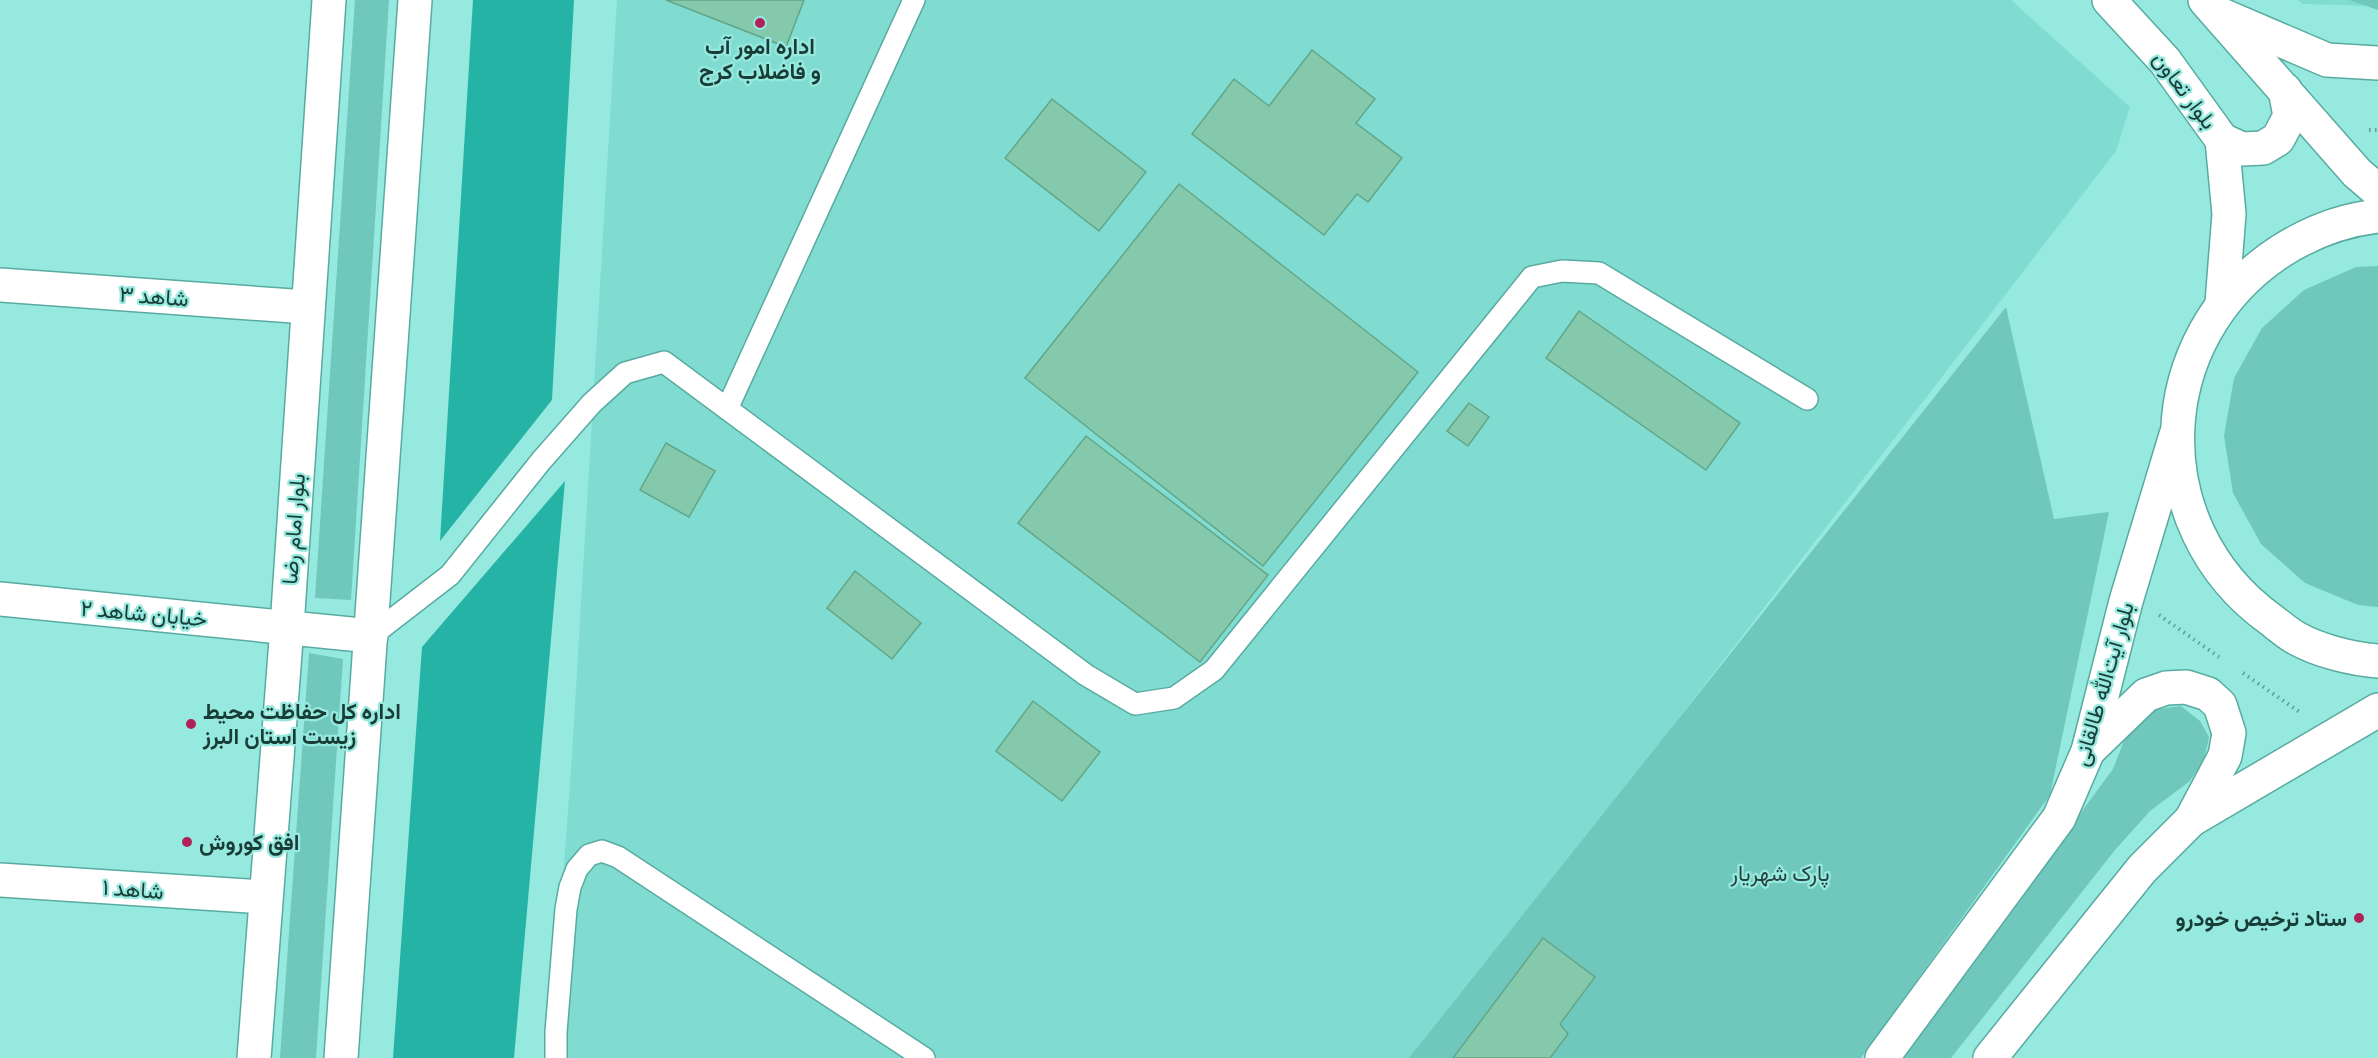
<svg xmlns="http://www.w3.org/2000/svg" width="2378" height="1058" viewBox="0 0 2378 1058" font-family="'Titillium Web',Vazirmatn,sans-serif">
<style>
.built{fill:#80dcd1}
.green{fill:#70c8bd}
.forest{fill:#25b3a5}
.building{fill:#84c9ab;stroke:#62a689;stroke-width:1.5}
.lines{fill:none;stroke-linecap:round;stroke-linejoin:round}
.lane-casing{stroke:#58aba0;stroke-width:24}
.street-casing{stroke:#58aba0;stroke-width:36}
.secondary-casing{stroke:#58aba0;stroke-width:36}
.primary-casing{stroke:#58aba0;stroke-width:36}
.path{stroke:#609e96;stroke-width:4;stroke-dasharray:1.5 4.5;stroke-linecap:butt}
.lane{stroke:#fff;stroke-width:21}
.street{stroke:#fff;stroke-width:33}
.secondary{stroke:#fff;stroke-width:33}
.primary{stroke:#fff;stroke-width:33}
.poi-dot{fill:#b02157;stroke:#96e9de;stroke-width:2}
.labels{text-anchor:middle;stroke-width:4.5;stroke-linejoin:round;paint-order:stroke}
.poi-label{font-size:22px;font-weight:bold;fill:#193c37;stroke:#96e9de;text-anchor:start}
.street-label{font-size:22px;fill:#193c37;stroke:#96e9de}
.park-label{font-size:22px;fill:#26423e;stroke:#96e9de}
</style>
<rect width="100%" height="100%" fill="#96e9de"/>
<g class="built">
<polygon points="617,0 2011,0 2130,107 2116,151 1417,1058 550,1058 572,755"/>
<polygon points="2298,0 2378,0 2378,6 2303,4"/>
</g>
<g class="green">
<polygon points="355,0 389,0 351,600 315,598"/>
<polygon points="2349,0 2378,0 2378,10"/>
<polygon points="2378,266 2378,607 2358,605 2305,583 2261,544 2233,493 2224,436 2234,378 2262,328 2304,290 2356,267"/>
<polygon points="2006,307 2054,519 2109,512 2050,795 1861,1058 1409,1058"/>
<polygon points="309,653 343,659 316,1058 280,1058"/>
<polygon points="2181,706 2200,721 2209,737 2204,760 2190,781 2150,811 2115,850 1951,1058 1900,1058 2113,769 2129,728 2151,710"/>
</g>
<g class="forest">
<polygon points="473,0 574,0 552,400 440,541"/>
<polygon points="565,481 514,1058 393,1058 422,647"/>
</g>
<g class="building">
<polygon points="666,0 804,0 786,47"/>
<polygon points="1312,50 1375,99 1356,123 1402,158 1368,202 1357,194 1324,235 1192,134 1234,79 1269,106"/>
<polygon points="1052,99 1146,172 1099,231 1005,158"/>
<polygon points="1179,184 1418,372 1263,566 1025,378"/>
<polygon points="1579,311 1740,423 1706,470 1546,358"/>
<polygon points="1469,403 1489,417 1468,446 1447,431"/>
<polygon points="1086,436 1268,575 1200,662 1018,523"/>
<polygon points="666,443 715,471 689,517 640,490"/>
<polygon points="855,571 921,623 892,659 827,608"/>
<polygon points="1033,701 1100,752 1062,801 996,751"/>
<polygon points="1543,938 1595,977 1560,1024 1568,1034 1550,1058 1453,1058"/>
</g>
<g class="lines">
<defs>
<g id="lane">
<polyline points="727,409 914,0"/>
<polyline points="371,636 450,575 541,461 592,403 625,373 664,362 1086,675 1135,704 1174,698 1214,670 1532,277 1562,271 1599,273 1807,399"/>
<polyline points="556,1058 556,1032 566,909 570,887 577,869 589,855 602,851 618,857 924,1058"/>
</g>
<g id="street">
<polyline points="0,285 307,307"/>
<polyline points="0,599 371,636"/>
<polyline points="0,880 265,897"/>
</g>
<g id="secondary">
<polyline points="2109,0 2165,61 2222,140 2229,214 2222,303"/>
<polyline points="2205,0 2357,173 2378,191"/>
<polyline points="2224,16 2327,60 2378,63"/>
<polyline points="2222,140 2242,149 2263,148 2278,139 2290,116 2285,90"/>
<polyline points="254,1058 287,627 329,0"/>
<polyline points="341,1058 415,0"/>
</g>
<g id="primary">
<path d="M 2378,216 C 2343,220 2311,232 2281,251 C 2148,337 2142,526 2270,619 C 2278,625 2287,633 2296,638 C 2319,651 2352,659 2378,661"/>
<polyline points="2088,751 2146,695 2166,688 2186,687 2208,694 2220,705 2229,733 2225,756 2191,820"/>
<polyline points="1882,1058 2059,818 2088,751 2126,601 2176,435"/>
<polyline points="1990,1058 2142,869 2191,820 2378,710"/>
</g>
</defs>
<use href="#lane" class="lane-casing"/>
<use href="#street" class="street-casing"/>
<use href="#secondary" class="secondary-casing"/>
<use href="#primary" class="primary-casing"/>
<g class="path">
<polyline points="2369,130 2378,130"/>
<polyline points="2159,615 2219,657"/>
<polyline points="2243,673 2301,713"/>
</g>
<use href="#lane" class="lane"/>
<use href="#street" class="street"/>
<use href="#secondary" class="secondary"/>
<use href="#primary" class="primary"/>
</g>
<g class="poi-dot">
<circle cx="760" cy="23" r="6"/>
<circle cx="191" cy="724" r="6"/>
<circle cx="187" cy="842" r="6"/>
<circle cx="2359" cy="918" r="6"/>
</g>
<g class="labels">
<g class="poi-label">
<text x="760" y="54" text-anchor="middle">اداره امور آب<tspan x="760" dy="25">و فاضلاب کرج</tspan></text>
<text x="203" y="719">اداره کل حفاظت محیط<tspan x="203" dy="25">زیست استان البرز</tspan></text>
<text x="199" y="850">افق کوروش</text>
<text x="2347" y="926" text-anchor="end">ستاد ترخیص خودرو</text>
</g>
<g class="street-label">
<text transform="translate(2185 90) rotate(53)" y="8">بلوار تعاون</text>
<text transform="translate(154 296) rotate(4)" y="8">شاهد ۳</text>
<text transform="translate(293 529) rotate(-86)" y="8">بلوار امام رضا</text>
<text transform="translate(144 613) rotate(5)" y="8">خیابان شاهد ۲</text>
<text transform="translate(2103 684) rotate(-74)" y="8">بلوار آیت‌الله طالقانی</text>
<text transform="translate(133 889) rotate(4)" y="8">شاهد ۱</text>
</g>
<g class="park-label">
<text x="1780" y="881">پارک شهریار</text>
</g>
</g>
</svg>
